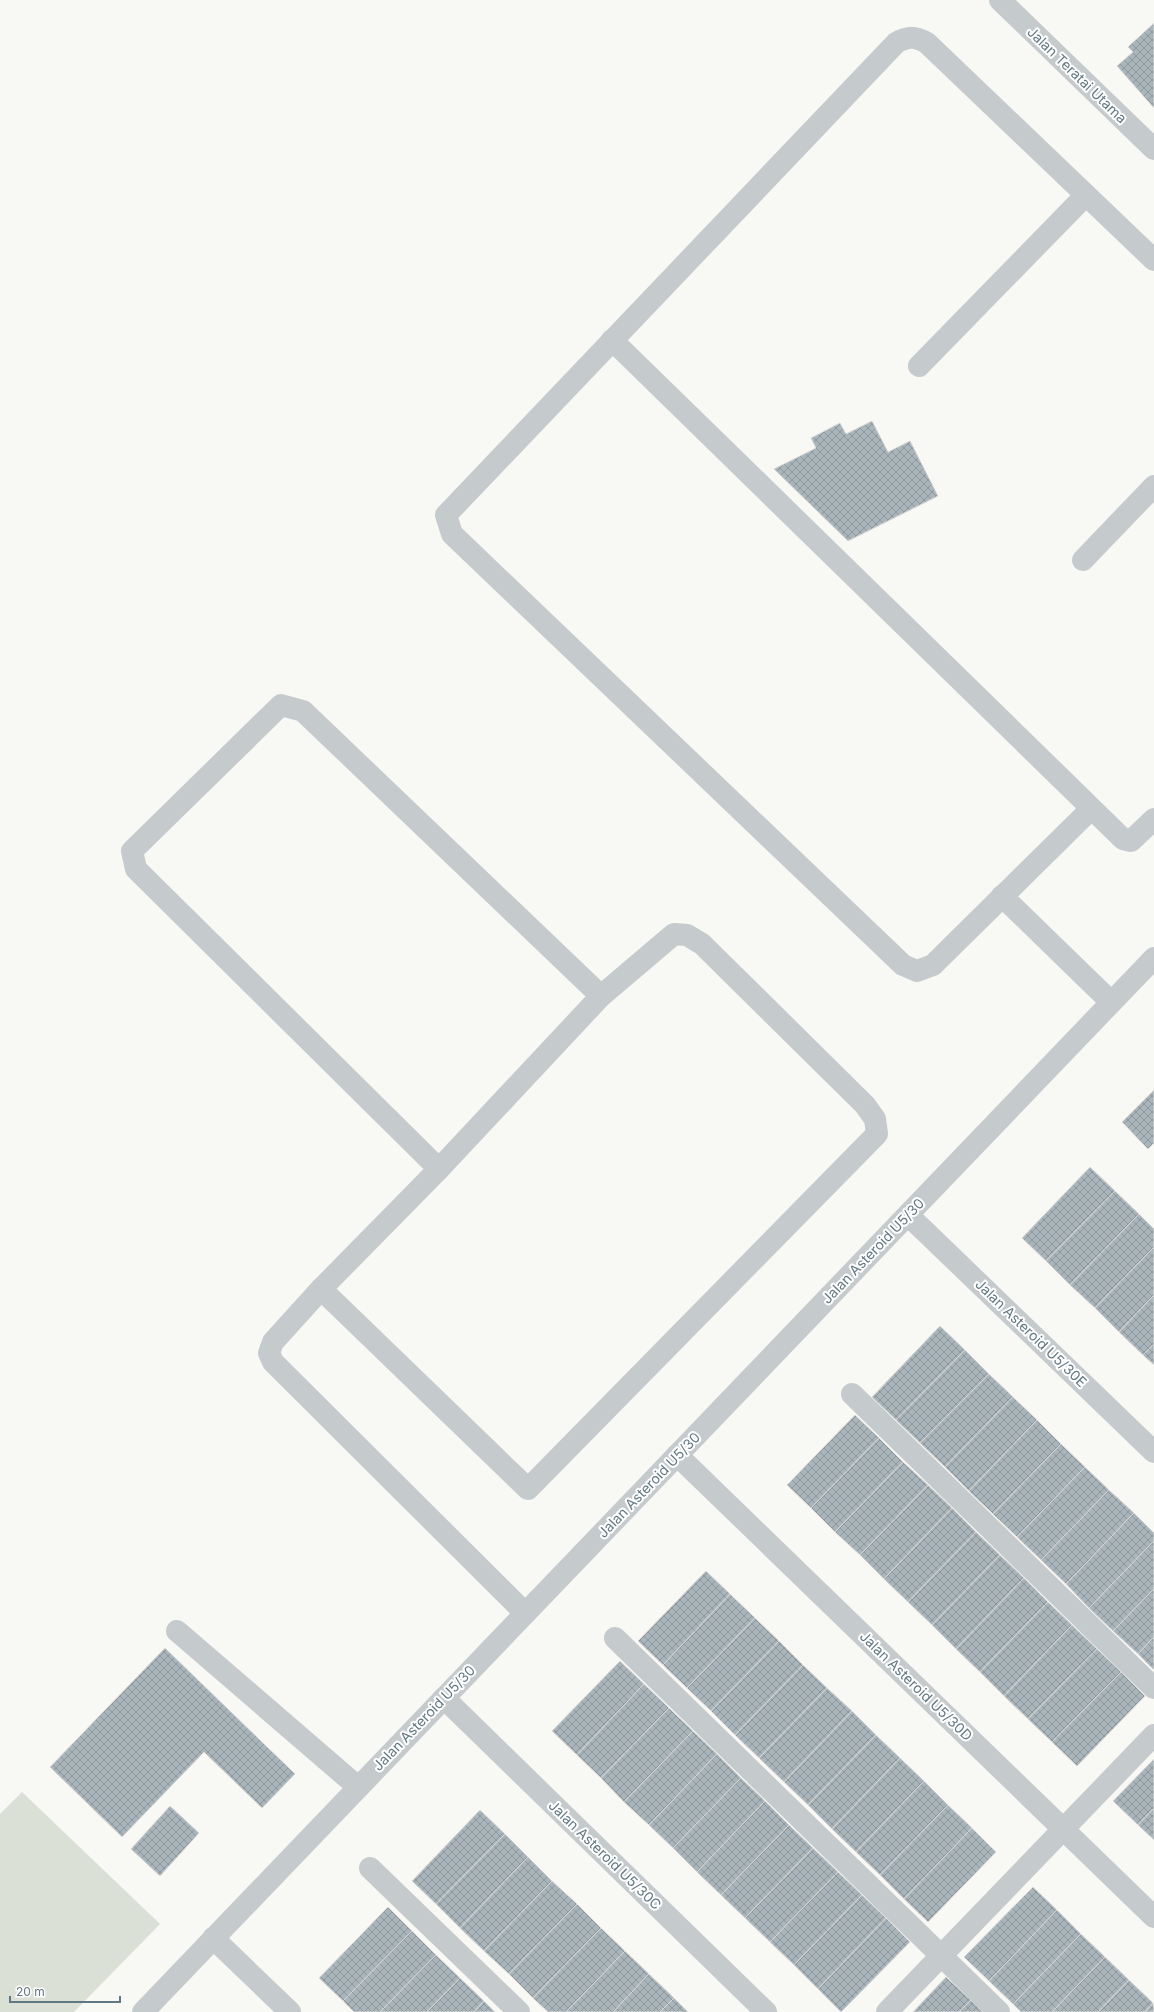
<svg xmlns="http://www.w3.org/2000/svg" width="1154" height="2012" viewBox="0 0 1154 2012" font-family="Inter,sans-serif">
<style>
.green{fill:#dae0d5}
.building{fill:url(#building-cross-hatch);stroke:#dad9d7}
.lines{fill:none;stroke-linecap:round;stroke-linejoin:round}
.minor{stroke:#c5cacd;stroke-width:22}
.labels{text-anchor:middle;stroke-width:4;stroke-linejoin:round;paint-order:stroke}
.street-label{font-size:14px;fill:#607883;stroke:#fff}
</style>
<defs>
<pattern id="building-cross-hatch" width="8" height="8" patternUnits="userSpaceOnUse"><rect width="8" height="8" fill="#a9b5ba"/><path d="M0 0l8 8M0 8l8-8" fill="none" stroke="#8d989d"/></pattern>
</defs>
<rect width="100%" height="100%" fill="#f8f8f5"/>
<polygon class="green" points="22,1792 160,1924 74,2012 0,2012 0,1814"/>
<g class="building">
<polygon points="1154,23 1154,108 1117,66 1133,52 1128,47"/>
<polygon points="872,421 888,452 910,441 938,496 848,541 774,469 816,448 811,438 840,423 846,434"/>
<polygon points="1154,1090 1154,1143 1148,1149 1122,1122"/>
<polygon points="1090,1167 1115,1191 1046,1261 1022,1238"/>
<polygon points="1115,1191 1139,1214 1070,1285 1046,1261"/>
<polygon points="1139,1214 1154,1229 1154,1247 1095,1308 1070,1285"/>
<polygon points="1154,1247 1154,1295 1119,1332 1095,1308"/>
<polygon points="1154,1295 1154,1344 1143,1355 1119,1332"/>
<polygon points="940,1326 965,1350 896,1420 872,1397"/>
<polygon points="1154,1344 1154,1365 1143,1355"/>
<polygon points="965,1350 989,1374 920,1443 896,1420"/>
<polygon points="989,1374 1013,1397 945,1467 920,1443"/>
<polygon points="1013,1397 1037,1420 969,1491 945,1467"/>
<polygon points="855,1415 879,1438 811,1508 787,1485"/>
<polygon points="1037,1420 1061,1444 993,1514 969,1491"/>
<polygon points="879,1438 903,1462 835,1532 811,1508"/>
<polygon points="1061,1444 1085,1467 1017,1537 993,1514"/>
<polygon points="903,1462 928,1485 860,1555 835,1532"/>
<polygon points="1085,1467 1109,1490 1041,1560 1017,1537"/>
<polygon points="928,1485 952,1508 884,1579 860,1555"/>
<polygon points="1109,1490 1134,1513 1066,1584 1041,1560"/>
<polygon points="952,1508 976,1532 908,1602 884,1579"/>
<polygon points="1134,1513 1154,1533 1154,1541 1089,1608 1066,1584"/>
<polygon points="976,1532 1000,1555 932,1625 908,1602"/>
<polygon points="1154,1541 1154,1589 1113,1631 1089,1608"/>
<polygon points="1000,1555 1024,1578 956,1649 932,1625"/>
<polygon points="706,1571 730,1594 663,1665 638,1641"/>
<polygon points="1024,1578 1048,1602 980,1672 956,1649"/>
<polygon points="1154,1589 1154,1637 1138,1654 1113,1631"/>
<polygon points="730,1594 755,1618 687,1688 663,1665"/>
<polygon points="1048,1602 1072,1625 1004,1696 980,1672"/>
<polygon points="755,1618 779,1641 711,1711 687,1688"/>
<polygon points="1072,1625 1097,1649 1028,1719 1004,1696"/>
<polygon points="1154,1637 1154,1670 1138,1654"/>
<polygon points="779,1641 803,1665 735,1735 711,1711"/>
<polygon points="165,1648 295,1774 262,1808 204,1752 122,1837 50,1767"/>
<polygon points="1097,1649 1121,1672 1052,1742 1028,1719"/>
<polygon points="620,1661 644,1684 577,1755 552,1731"/>
<polygon points="803,1665 827,1688 759,1758 735,1735"/>
<polygon points="1121,1672 1145,1696 1077,1766 1052,1742"/>
<polygon points="644,1684 669,1708 601,1778 577,1755"/>
<polygon points="827,1688 852,1711 784,1782 759,1758"/>
<polygon points="669,1708 693,1731 624,1802 601,1778"/>
<polygon points="852,1711 876,1735 808,1805 784,1782"/>
<polygon points="693,1731 717,1754 649,1825 624,1802"/>
<polygon points="876,1735 900,1758 832,1829 808,1805"/>
<polygon points="717,1754 741,1778 673,1848 649,1825"/>
<polygon points="900,1758 924,1781 856,1852 832,1829"/>
<polygon points="1154,1759 1154,1808 1138,1825 1113,1801"/>
<polygon points="741,1778 765,1801 697,1872 673,1848"/>
<polygon points="924,1781 948,1805 880,1875 856,1852"/>
<polygon points="765,1801 789,1825 721,1895 697,1872"/>
<polygon points="948,1805 972,1828 904,1899 880,1875"/>
<polygon points="170,1806 199,1833 160,1876 131,1849"/>
<polygon points="1154,1808 1154,1840 1138,1825"/>
<polygon points="480,1810 505,1834 436,1904 412,1881"/>
<polygon points="789,1825 813,1848 745,1918 721,1895"/>
<polygon points="972,1828 996,1852 928,1922 904,1899"/>
<polygon points="505,1834 528,1857 460,1928 436,1904"/>
<polygon points="813,1848 838,1872 770,1942 745,1918"/>
<polygon points="528,1857 552,1881 484,1951 460,1928"/>
<polygon points="838,1872 862,1895 794,1965 770,1942"/>
<polygon points="552,1881 577,1904 509,1974 484,1951"/>
<polygon points="1033,1887 1057,1910 989,1981 964,1957"/>
<polygon points="862,1895 886,1918 818,1989 794,1965"/>
<polygon points="577,1904 601,1928 533,1998 509,1974"/>
<polygon points="388,1907 412,1931 343,2001 319,1978"/>
<polygon points="1057,1910 1081,1934 1013,2004 989,1981"/>
<polygon points="886,1918 910,1942 841,2012 818,1989"/>
<polygon points="601,1928 625,1951 566,2012 548,2012 533,1998"/>
<polygon points="412,1931 436,1955 380,2012 354,2012 343,2001"/>
<polygon points="1081,1934 1105,1957 1052,2012 1021,2012 1013,2004"/>
<polygon points="625,1951 649,1974 613,2012 566,2012"/>
<polygon points="436,1955 460,1978 427,2012 380,2012"/>
<polygon points="1105,1957 1129,1980 1098,2012 1052,2012"/>
<polygon points="649,1974 674,1998 660,2012 613,2012"/>
<polygon points="946,1977 971,2000 959,2012 913,2012"/>
<polygon points="460,1978 484,2001 474,2012 427,2012"/>
<polygon points="1129,1980 1153,2003 1145,2012 1098,2012"/>
<polygon points="674,1998 688,2012 660,2012"/>
<polygon points="971,2000 983,2012 959,2012"/>
<polygon points="484,2001 495,2012 474,2012"/>
<polygon points="1153,2003 1154,2012 1145,2012"/>
</g>
<g class="lines">
<g class="minor">
<polyline points="1000,0 1154,149"/>
<polyline points="612,340 1123,839 1131,841 1154,819"/>
<polyline points="919,366 1086,195"/>
<polyline points="1083,560 1154,486"/>
<path d="M 1091,809 L 933,965 L 917,971 L 903,965 L 452,534 L 446,515 L 896,43 C 908,36 915,36 927,43 L 1154,260"/>
<polyline points="1002,896 1111,1002"/>
<polygon points="674,934 687,935 702,944 865,1105 875,1119 877,1134 528,1489 321,1289 439,1169 601,996"/>
<polyline points="439,1169 136,869 132,851 281,705 303,711 601,996"/>
<polyline points="908,1215 1154,1452"/>
<polyline points="321,1289 273,1342 269,1353 273,1362 525,1613"/>
<polyline points="852,1394 1154,1688"/>
<polyline points="677,1455 1154,1917"/>
<polyline points="177,1631 358,1787"/>
<polyline points="615,1638 999,2012"/>
<polyline points="444,1698 766,2012"/>
<polyline points="370,1868 519,2012"/>
<polyline points="213,1938 290,2012"/>
<polyline points="143,2012 1154,958"/>
<polyline points="887,2012 1154,1735"/>
</g>
</g>
<g class="labels">
<g class="street-label">
<text transform="translate(1077 75) rotate(44)" y="5">Jalan Teratai Utama</text>
<text transform="translate(873 1251) rotate(-46)" y="5">Jalan Asteroid U5/30</text>
<text transform="translate(1031 1333) rotate(44)" y="5">Jalan Asteroid U5/30E</text>
<text transform="translate(649 1485) rotate(-46)" y="5">Jalan Asteroid U5/30</text>
<text transform="translate(916 1686) rotate(44)" y="5">Jalan Asteroid U5/30D</text>
<text transform="translate(424 1718) rotate(-46)" y="5">Jalan Asteroid U5/30</text>
<text transform="translate(605 1855) rotate(44)" y="5">Jalan Asteroid U5/30C</text>
</g>
</g>
<path d="M10 1996v6h110v-6" fill="none" stroke="#607883" stroke-width="2"/>
<text x="16" y="1996" font-size="12" fill="#607883" stroke="#ffffff" stroke-width="3" paint-order="stroke">20 m</text>
</svg>
